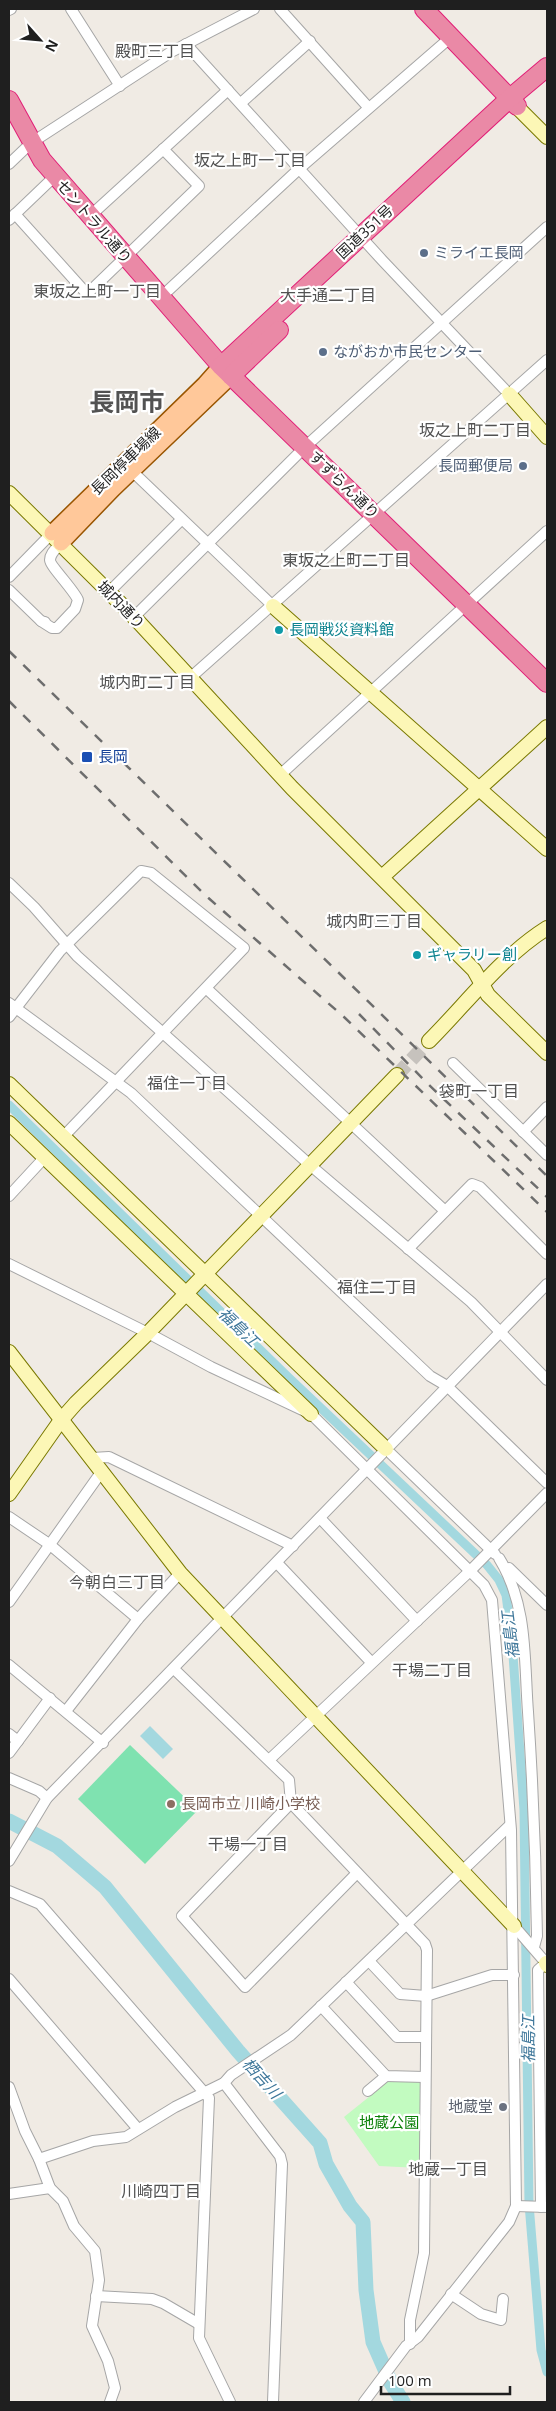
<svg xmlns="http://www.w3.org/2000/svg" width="556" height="2411" viewBox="0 0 556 2411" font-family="'Open Sans','Noto Sans JP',sans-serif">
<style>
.park{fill:#c2fbc0}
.pitch{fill:#7fe2b0}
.water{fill:#a3d8df}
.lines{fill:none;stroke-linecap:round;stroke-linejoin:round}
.canal{stroke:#a3d8df;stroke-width:9}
.river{stroke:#a3d8df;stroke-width:15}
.secondary-tunnel{stroke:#c6c2bd;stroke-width:14;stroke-dasharray:14 7;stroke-linecap:butt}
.street-casing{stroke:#a6a6a6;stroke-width:12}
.secondary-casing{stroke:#7a7901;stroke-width:16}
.primary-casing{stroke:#950;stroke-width:18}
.highway-casing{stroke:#e11e77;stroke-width:20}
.street{stroke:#fff;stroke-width:10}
.secondary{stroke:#fcf7b6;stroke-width:14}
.primary{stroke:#ffc89a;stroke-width:15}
.highway{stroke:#ea89a6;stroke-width:18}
.rail{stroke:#6d6d6d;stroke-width:2.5;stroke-dasharray:10 10;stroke-linecap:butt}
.service-dot{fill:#5c6f8a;stroke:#fff;stroke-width:2}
.culture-dot{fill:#0f9aa8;stroke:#fff;stroke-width:2}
.transit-dot{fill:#1a4fb4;stroke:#fff;stroke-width:2}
.education-dot{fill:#8d6e63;stroke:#fff;stroke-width:2}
.worship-dot{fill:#6b7280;stroke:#fff;stroke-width:2}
.labels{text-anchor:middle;stroke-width:4.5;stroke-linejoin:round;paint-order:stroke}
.street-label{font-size:15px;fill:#1f1f1f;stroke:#fff}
.service-label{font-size:15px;fill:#4e5e75;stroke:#fff;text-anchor:start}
.culture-label{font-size:15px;fill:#0d838f;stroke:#fff;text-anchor:start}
.transit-label{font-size:15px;fill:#164399;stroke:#fff;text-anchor:start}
.education-label{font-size:15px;fill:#785e54;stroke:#fff;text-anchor:start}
.worship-label{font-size:15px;fill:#5b616d;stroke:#fff;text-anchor:end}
.park-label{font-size:15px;fill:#0b8108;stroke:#fff}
.neighbourhood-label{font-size:16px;fill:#525252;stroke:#fff}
.water-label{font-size:16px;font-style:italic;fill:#3f779a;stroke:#fff}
.town-label{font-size:25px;font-weight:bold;fill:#525252;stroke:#fff}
</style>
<rect width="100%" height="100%" fill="#f0ebe4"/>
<polygon class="park" points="390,2080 418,2080 421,2085 420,2168 379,2166 344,2117"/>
<polygon class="pitch" points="130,1745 198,1810 145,1864 78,1799"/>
<polygon class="water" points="150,1726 173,1749 163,1759 140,1736"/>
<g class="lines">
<polyline class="canal" points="9,1105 288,1377 487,1565 499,1580 506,1595 512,1641 524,1810 529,2204 541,2350 547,2372"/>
<polyline class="river" points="9,1821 57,1846 105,1887 238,2051 320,2143 326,2164 350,2206 363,2222 366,2290 373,2342 391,2383 403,2402"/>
<polyline class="secondary-tunnel" points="397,1075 429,1041"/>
<defs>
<g id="street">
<polyline points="71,9 120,86"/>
<polyline points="280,9 368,107"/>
<polyline points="9,10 11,9"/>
<polyline points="186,44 382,260 509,394"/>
<polyline points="241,103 310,41"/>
<polyline points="9,164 31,143 171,52 254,9"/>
<polyline points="15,214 87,294 199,186 163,149"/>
<polyline points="90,216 228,90"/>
<polyline points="9,220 55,176"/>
<polyline points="160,298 300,168 451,37"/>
<polyline points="133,472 273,606"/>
<polyline points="9,577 52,533"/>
<polyline points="9,590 41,621 45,622"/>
<polyline points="109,592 181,520"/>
<polyline points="134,617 305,447 547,227"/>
<path d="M 41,621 L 52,628 L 57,628 L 75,609 L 78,600 C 74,590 50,566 50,560 C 50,553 57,548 61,543"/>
<polyline points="190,678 547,360"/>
<polyline points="280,775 547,531"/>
<polyline points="9,883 34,907 77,956 310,1165 471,1302 547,1380"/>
<polyline points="207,989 445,1211"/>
<polyline points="9,1003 131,1093 430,1376 447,1386 547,1483"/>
<polyline points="9,1017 60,951 141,871 151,873 244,948 63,1137"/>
<polyline points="453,1063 547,1155"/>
<polyline points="523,1132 547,1107"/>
<polyline points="9,1196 45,1157"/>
<polyline points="408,1249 472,1184 480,1187 547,1254"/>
<polyline points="9,1264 148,1333 211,1367 311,1414 484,1585 492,1600 511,1830 516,2206 509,2222 418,2337 406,2346 364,2402"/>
<polyline points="386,1449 495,1554"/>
<polyline points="92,1458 109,1457 293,1546"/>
<polyline points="9,1517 49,1544 138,1619"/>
<polyline points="320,1518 417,1621"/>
<path d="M 499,1558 C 528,1605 524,1659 528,1712 C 533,1787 536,1861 537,1936 L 534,1947"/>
<polyline points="277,1563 371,1662"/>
<polyline points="509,1568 547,1605"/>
<polyline points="9,1602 102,1471"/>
<polyline points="9,1665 103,1743"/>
<polyline points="174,1669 289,1780 291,1803 425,1944 427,1950 424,2253 410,2320 410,2344"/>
<polyline points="66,1711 138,1619 180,1573"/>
<polyline points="9,1734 18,1741"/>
<polyline points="9,1753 50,1698"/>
<polyline points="270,1759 470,1571 547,1493"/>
<polyline points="9,1778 39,1791 47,1798"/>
<polyline points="291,1803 182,1916 245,1987 357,1873"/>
<polyline points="9,1861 47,1798 547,1284"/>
<polyline points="9,1891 40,1904 209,2098 199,2338 230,2402"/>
<polyline points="514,1926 546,1963"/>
<polyline points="369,1961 400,1994 426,1996 492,1975 514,1975"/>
<polyline points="9,1979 138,2129"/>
<polyline points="346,1982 397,2037 426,2037"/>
<polyline points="321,2006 386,2076 425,2077"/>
<polyline points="224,2083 280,2156 282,2164 273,2402"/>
<polyline points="9,2087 25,2131 39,2159 50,2188 63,2201 74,2226 95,2251 99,2280 92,2326 108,2361 115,2388 110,2402"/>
<polyline points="368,2091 386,2076"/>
<polyline points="39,2159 93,2141 126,2137 175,2107 224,2083 231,2075 291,2035 510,1825"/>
<polyline points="9,2194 50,2188"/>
<polyline points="516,2206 547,2207"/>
<polyline points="541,2207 538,1970 547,1962"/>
<polyline points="451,2294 481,2314 501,2320 503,2299"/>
<polyline points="96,2296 152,2299 163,2303 199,2324"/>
</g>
<g id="secondary">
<polyline points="517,107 547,137"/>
<polyline points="509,394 547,437"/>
<polyline points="9,493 134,617 292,788 474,970 488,995 547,1053"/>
<polyline points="273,606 547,849"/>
<polyline points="382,877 547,727"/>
<path d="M 429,1041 C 467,1003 501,957 547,928"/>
<polyline points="9,1084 386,1449"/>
<polyline points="9,1123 311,1414"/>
<polyline points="9,1352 180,1573 514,1926"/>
<polyline points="9,1494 61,1420 76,1403 148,1333 397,1075"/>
<polyline points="546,1963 547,1965"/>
</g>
<g id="primary">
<polyline points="52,533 205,384 221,366"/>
<polyline points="61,543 113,489 231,376"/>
</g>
<g id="highway">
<polyline points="424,9 517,106"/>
<polyline points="9,100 42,160 221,366 547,683"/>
<polyline points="221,366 510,98 547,67"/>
<polyline points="231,376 279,330"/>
</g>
</defs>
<use href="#street" class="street-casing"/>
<use href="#secondary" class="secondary-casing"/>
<use href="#primary" class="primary-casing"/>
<use href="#highway" class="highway-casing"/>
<use href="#street" class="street"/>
<use href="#secondary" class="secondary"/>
<use href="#primary" class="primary"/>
<use href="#highway" class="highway"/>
<g class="rail">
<polyline points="9,651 547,1176"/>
<polyline points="9,701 205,895 344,1017 547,1212"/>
<polyline points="359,1014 429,1085 547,1197"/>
</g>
</g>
<g class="service-dot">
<circle cx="424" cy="253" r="5"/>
<circle cx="323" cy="352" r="5"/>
<circle cx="523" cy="466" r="5"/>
</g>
<g class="culture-dot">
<circle cx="279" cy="630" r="5"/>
<circle cx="417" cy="955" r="5"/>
</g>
<rect class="transit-dot" x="81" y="751" width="12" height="12" rx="2.5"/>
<circle class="education-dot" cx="171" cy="1804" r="5"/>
<circle class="worship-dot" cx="503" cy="2107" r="5"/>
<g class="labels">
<g class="street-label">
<text transform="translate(94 222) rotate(49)" y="5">セントラル通り</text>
<text transform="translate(365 232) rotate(-43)" y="5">国道351号</text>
<text transform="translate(126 461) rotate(-44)" y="5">長岡停車場線</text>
<text transform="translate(344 485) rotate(44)" y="5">すずらん通り</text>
<text transform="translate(121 605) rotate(46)" y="5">城内通り</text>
</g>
<g class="service-label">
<text x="434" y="258">ミライエ長岡</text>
<text x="333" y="357">ながおか市民センター</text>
<text x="513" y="471" text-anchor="end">長岡郵便局</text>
</g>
<g class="culture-label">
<text x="289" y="635">長岡戦災資料館</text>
<text x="427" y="960">ギャラリー創</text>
</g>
<g class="transit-label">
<text x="98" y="762">長岡</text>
</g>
<g class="education-label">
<text x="181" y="1809">長岡市立 川崎小学校</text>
</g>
<g class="worship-label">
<text x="493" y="2112">地蔵堂</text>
</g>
<g class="park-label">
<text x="389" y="2128">地蔵公園</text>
</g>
<g class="neighbourhood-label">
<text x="155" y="57">殿町三丁目</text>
<text x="250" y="166">坂之上町一丁目</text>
<text x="97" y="297">東坂之上町一丁目</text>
<text x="328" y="301">大手通二丁目</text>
<text x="475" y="436">坂之上町二丁目</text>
<text x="346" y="566">東坂之上町二丁目</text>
<text x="147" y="688">城内町二丁目</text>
<text x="374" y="927">城内町三丁目</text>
<text x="187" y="1089">福住一丁目</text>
<text x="479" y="1097">袋町一丁目</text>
<text x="377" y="1293">福住二丁目</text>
<text x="117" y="1588">今朝白三丁目</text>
<text x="432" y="1676">干場二丁目</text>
<text x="248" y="1850">干場一丁目</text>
<text x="448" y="2175">地蔵一丁目</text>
<text x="161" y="2197">川崎四丁目</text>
</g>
<g class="water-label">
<text transform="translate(239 1327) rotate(44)" y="6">福島江</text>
<text transform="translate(510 1635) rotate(-97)" y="6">福島江</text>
<text transform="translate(528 2039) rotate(-90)" y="6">福島江</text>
<text transform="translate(262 2078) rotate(48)" y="6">栖吉川</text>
</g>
<g class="town-label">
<text x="127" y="411">長岡市</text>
</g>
</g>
<rect width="556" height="2411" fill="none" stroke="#1f1f1f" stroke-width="20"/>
<g transform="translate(40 40) rotate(117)" stroke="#ffffff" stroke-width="4" paint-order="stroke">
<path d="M0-4L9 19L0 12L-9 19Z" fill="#1f1f1f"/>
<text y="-8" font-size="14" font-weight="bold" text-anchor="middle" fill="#1f1f1f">N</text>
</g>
<path d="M381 2386v8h129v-8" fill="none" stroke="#1f1f1f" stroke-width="2.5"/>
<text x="388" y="2386" font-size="15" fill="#1f1f1f" stroke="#ffffff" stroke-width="4" paint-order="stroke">100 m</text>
</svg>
